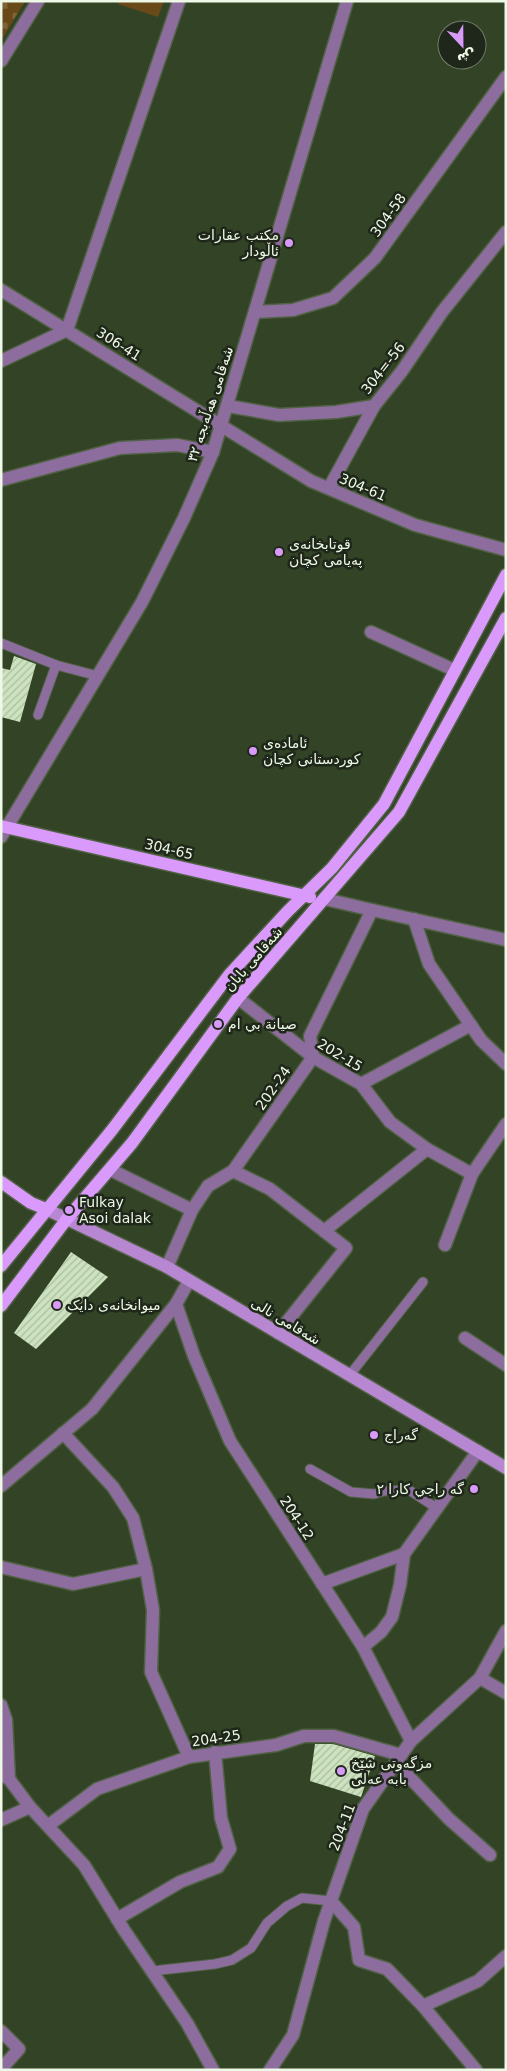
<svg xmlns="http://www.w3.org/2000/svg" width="507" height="2071" viewBox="0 0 507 2071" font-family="'DejaVu Sans','Noto Sans Arabic',sans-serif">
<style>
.cemetery{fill:url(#cemetery-stones)}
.garden{fill:#694918}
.building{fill:url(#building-hatch)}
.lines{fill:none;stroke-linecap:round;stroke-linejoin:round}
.service-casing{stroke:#506144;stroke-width:11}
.minor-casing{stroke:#506144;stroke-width:15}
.tertiary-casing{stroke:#506144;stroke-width:15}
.secondary-casing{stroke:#506144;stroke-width:15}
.primary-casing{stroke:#506144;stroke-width:15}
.service{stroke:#8c6d9d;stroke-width:9}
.minor{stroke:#8c6d9d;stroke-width:12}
.tertiary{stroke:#8c6d9d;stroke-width:12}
.secondary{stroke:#b887d2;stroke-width:12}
.primary{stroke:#da9afb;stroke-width:12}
.poi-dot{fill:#d89af8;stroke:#1f271a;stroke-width:2}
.labels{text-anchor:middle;stroke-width:5;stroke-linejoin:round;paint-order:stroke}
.street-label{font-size:14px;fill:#edf9e6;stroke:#1f271a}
.poi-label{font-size:14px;fill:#edf9e6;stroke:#1f271a;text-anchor:start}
</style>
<defs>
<pattern id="cemetery-stones" width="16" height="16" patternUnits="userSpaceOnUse" patternTransform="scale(1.25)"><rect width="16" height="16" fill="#694918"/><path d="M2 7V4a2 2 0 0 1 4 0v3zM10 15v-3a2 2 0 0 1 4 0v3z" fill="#7f643a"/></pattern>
<pattern id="building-hatch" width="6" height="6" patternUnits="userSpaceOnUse" patternTransform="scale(1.25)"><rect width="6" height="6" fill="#cde3bf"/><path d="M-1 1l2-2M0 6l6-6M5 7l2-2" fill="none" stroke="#acbda0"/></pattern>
</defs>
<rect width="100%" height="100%" fill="#324425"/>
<polygon class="cemetery" points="1,1 25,1 1,41"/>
<polygon class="garden" points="120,1 164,1 158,17 118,4"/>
<g class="building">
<polygon points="14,656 36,664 20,722 1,717 1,668 10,670"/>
<polygon points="71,1252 108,1277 36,1349 14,1333"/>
<polygon points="315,1744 333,1744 375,1756 361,1797 310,1781"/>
</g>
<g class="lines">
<defs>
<g id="service">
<polyline points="1,643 56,665 98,676"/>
<polyline points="38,715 56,665"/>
<polyline points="349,1376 423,1282"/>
<polyline points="310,1469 351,1492 374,1494 384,1491 409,1490 438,1509"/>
<polyline points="152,1971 215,1964 232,1960 251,1948 267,1923 287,1906 302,1898 331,1901"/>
</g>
<g id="minor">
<polyline points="1,61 38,1"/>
<polyline points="1,290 311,481 415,525 506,550"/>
<polyline points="255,312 293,310 333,298 375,258 506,77"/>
<polyline points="1,361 67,330 179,1"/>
<polyline points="228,406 279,415 336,412 374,406 402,371 442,312 506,232"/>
<polyline points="1,480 120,448 177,445 213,452"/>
<polyline points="329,488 374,406"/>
<polyline points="371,632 454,670"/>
<polyline points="414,919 429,964 481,1040 506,1064"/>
<polyline points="238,998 313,1057 361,1084 390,1122 427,1149 472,1174"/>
<polyline points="361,1084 471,1025"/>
<polyline points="111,1170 192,1210"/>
<polyline points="233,1171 270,1189 346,1248 278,1333"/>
<polyline points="324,1231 427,1149"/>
<polyline points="445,1245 472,1174 506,1124"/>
<polyline points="167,1267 192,1210 208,1186 233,1171 313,1057 310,1036 372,910 325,899"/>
<polyline points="176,1304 194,1356 230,1441 363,1647 411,1741"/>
<polyline points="465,1338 506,1365"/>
<polyline points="63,1433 113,1487 133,1518 146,1569 153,1610 151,1672 189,1757"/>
<polyline points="1,1486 92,1409 176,1304 189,1281"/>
<polyline points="1,1567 73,1584 146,1569"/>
<polyline points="322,1584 404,1554"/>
<polyline points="363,1647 381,1632 392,1617 400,1585 404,1554 478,1451"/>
<polyline points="480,1678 506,1693"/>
<polyline points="1,1705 6,1720 9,1779"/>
<polyline points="396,1763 449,1819 490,1855"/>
<polyline points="1,1774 9,1779 30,1807 84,1865 124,1930 187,2023 213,2070"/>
<polyline points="1,1820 30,1807"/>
<polyline points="49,1825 97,1789 189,1757 276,1745 304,1736 334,1736 401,1755"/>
<polyline points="331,1901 354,1927 359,1960 387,1969 423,2006 478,1981 506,1956"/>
<polyline points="117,1919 180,1882 218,1867 230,1849 221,1818 215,1752"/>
<polyline points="423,2006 476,2070"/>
<polyline points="1,2031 19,2049 1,2069"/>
<polyline points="270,2070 293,2035 324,1921 363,1809 411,1741 480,1678 506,1631"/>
</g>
<g id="tertiary">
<polyline points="1,837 142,602 184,518 213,452 347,1"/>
<polyline points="372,910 506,940"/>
</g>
<polyline id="secondary" points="46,1209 167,1267 506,1468"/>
<g id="primary">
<polyline points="1,826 310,897"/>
<polyline points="1,1182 31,1203 46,1209"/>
<polyline points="1,1266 112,1130 229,975 288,911 332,868 384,804 506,575"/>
<polyline points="1,1306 66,1220 132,1143 238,998 399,812 506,618"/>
</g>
</defs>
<use href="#service" class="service-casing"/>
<use href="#minor" class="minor-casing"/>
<use href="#tertiary" class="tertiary-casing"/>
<use href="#secondary" class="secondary-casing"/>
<use href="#primary" class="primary-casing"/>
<use href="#service" class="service"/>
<use href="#minor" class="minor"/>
<use href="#tertiary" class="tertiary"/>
<use href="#secondary" class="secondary"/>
<use href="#primary" class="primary"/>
</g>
<g class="poi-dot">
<circle cx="289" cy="243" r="5"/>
<circle cx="279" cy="552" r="5"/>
<circle cx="253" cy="751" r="5"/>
<circle cx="218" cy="1024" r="5"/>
<circle cx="69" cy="1210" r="5"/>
<circle cx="57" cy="1305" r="5"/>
<circle cx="374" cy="1435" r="5"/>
<circle cx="474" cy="1489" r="5"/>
<circle cx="341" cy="1771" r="5"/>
</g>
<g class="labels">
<g class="street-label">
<text transform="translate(388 215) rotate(-54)" y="5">304-58</text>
<text transform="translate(119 344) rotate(32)" y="5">306-41</text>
<text transform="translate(383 368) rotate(-52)" y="5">304=-56</text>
<text transform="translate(210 404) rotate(-72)" y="5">شەقامی هەڵەبجە ٣٢</text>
<text transform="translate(363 487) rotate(23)" y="5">304-61</text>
<text transform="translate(169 849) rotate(13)" y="5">304-65</text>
<text transform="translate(253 959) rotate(-49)" y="5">شەقامی بابان</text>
<text transform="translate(340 1055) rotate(31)" y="5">202-15</text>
<text transform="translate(273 1088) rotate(-55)" y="5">202-24</text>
<text transform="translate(286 1321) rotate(31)" y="5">شەقامی نالی</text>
<text transform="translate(297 1518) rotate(57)" y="5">204-12</text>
<text transform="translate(216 1738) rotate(-8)" y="5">204-25</text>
<text transform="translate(342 1827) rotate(-69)" y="5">204-11</text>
</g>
<g class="poi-label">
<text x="279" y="240" text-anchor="end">مكتب عقارات<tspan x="279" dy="16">ئاڵودار</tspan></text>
<text x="289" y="549">قوتابخانەی<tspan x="289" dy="16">پەیامی کچان</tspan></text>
<text x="263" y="748">ئامادەی<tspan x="263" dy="16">کوردستانی کچان</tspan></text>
<text x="228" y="1029">صيانة بي ام</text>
<text x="79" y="1207">Fulkay<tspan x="79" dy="16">Asoi dalak</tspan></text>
<text x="67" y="1310">میوانخانەی دایک</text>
<text x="384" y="1440">گەراج</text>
<text x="464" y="1494" text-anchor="end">گه راجي كارا ٢</text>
<text x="351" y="1768">مزگەوتی شێخ<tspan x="351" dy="16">بابە عەلی</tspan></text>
</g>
</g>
<rect width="507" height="2071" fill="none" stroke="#edf9e6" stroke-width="5"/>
<g transform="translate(462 45) rotate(158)"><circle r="24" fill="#1f271a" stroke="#717b6c"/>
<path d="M0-4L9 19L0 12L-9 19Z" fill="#d89af8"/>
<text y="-8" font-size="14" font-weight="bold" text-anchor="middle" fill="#edf9e6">ش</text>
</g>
</svg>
